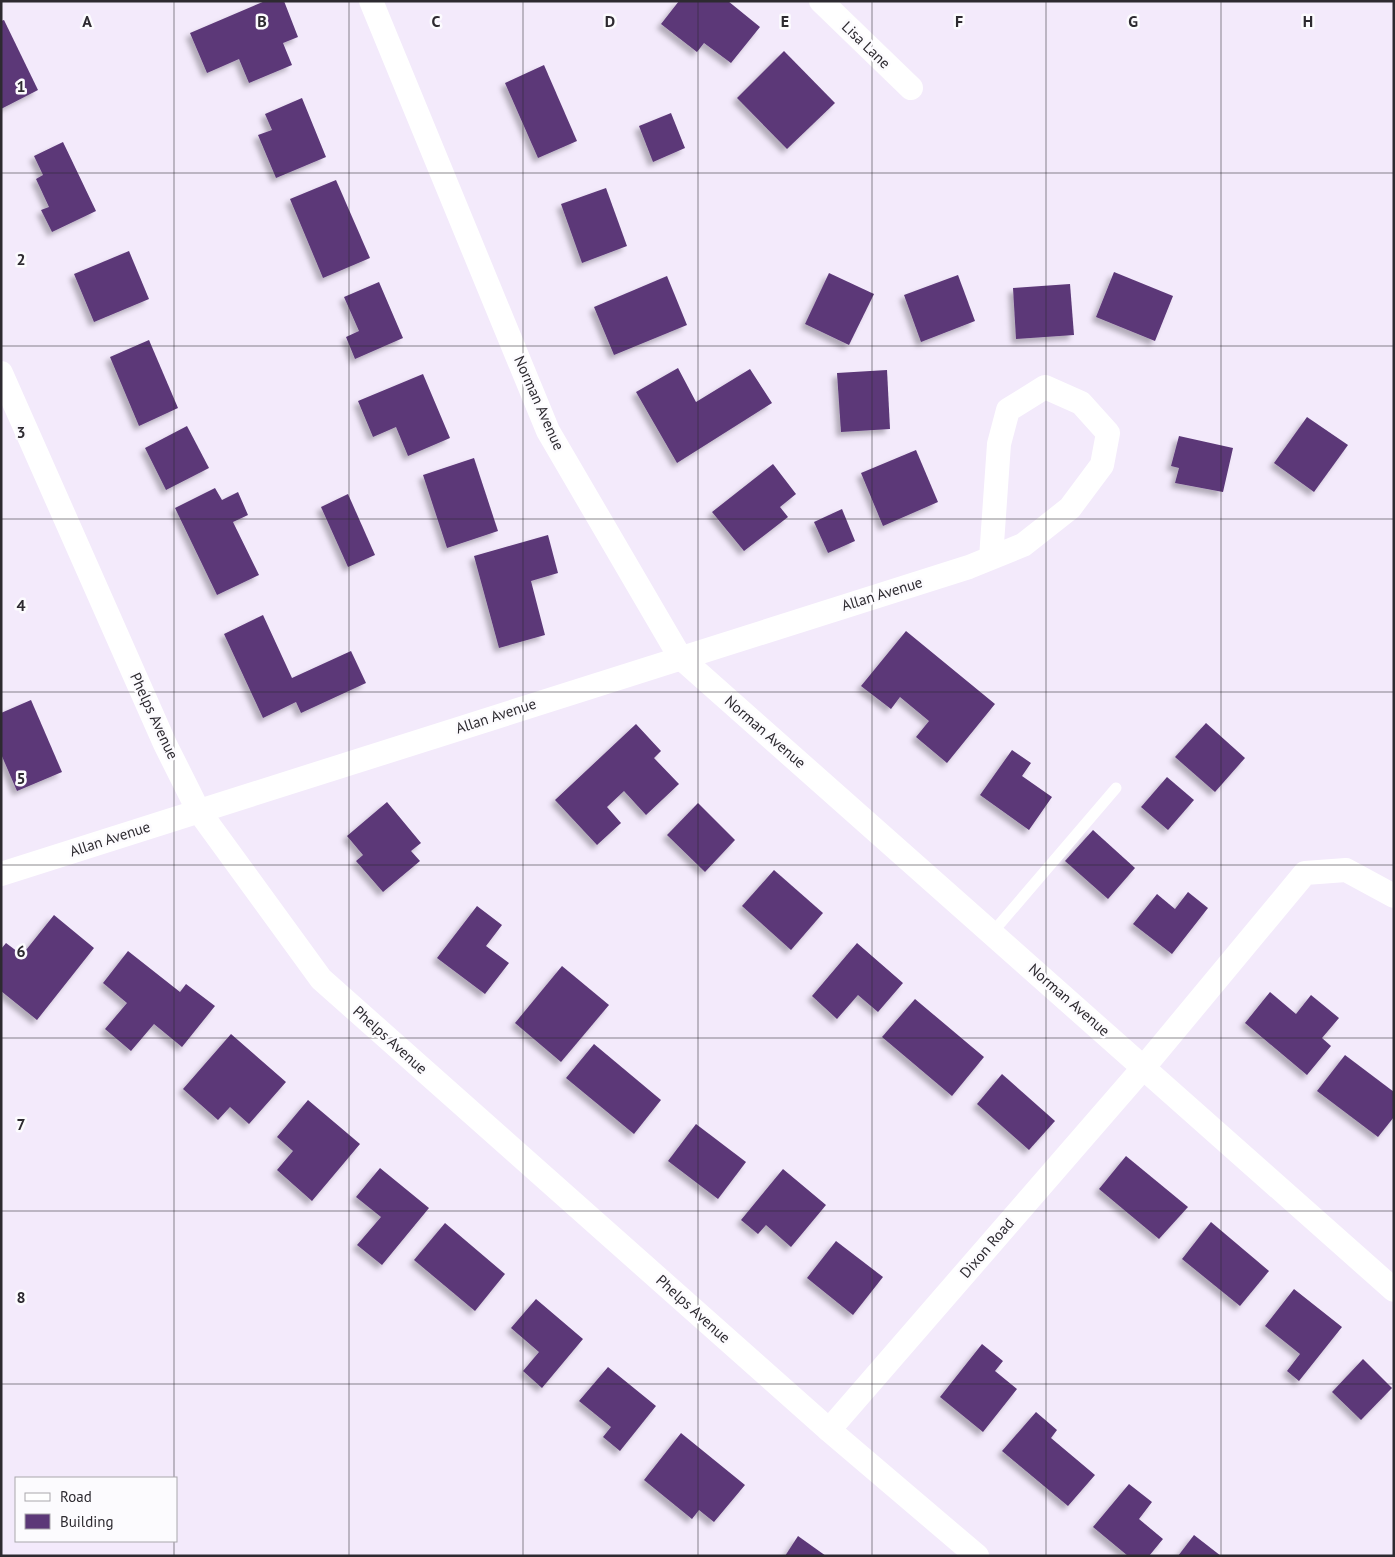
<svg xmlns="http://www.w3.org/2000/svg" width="1395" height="1557" viewBox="0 0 1395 1557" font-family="'PT Sans',sans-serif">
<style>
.building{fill:#5c3878;filter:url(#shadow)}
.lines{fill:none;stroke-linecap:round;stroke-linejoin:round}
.service{stroke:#fff;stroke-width:11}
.minor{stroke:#fff;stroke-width:24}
.grid{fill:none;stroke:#2d2a30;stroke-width:1;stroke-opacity:0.55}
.labels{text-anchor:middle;stroke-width:5;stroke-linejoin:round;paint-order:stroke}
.street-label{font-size:15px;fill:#2d2a30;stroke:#fcfbfe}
.grid-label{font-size:16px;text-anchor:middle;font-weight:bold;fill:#2d2a30;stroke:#fcfbfe;stroke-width:5;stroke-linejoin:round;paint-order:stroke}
</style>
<defs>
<filter id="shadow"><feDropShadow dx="-4.5" dy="4.5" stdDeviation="2.5" flood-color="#0004"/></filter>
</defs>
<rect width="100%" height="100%" fill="#f3eafb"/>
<g class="building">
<polygon points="265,1 284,1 298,37 283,43 292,65 249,83 239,59 207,73 190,33"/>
<polygon points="679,1 728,1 760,27 731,63 704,43 697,52 661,24"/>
<polygon points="4,20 38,90 1,109 1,21"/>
<polygon points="784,51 835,103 787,149 737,98"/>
<polygon points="544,65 577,141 538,158 505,83"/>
<polygon points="302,98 326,157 276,178 258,135 272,130 265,114"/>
<polygon points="671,113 685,148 653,162 639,126"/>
<polygon points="63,142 96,211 52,232 41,210 49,207 36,179 43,175 34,156"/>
<polygon points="336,180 370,258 323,278 290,199"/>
<polygon points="606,188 627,246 582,263 561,204"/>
<polygon points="129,251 149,299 94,322 74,274"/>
<polygon points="1114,272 1173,296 1155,341 1096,317"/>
<polygon points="829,273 874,294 849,345 805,324"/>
<polygon points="958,275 975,321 921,342 904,295"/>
<polygon points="667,276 687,325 614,355 594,307"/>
<polygon points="379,282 403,338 355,359 346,337 359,331 344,297"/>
<polygon points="1070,284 1074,335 1016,339 1013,288"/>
<polygon points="149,340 178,408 139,426 110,357"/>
<polygon points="678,368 696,402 750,369 772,403 677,463 636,392"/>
<polygon points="887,370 890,429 841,432 837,373"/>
<polygon points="423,374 450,438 408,456 396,427 373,437 358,401"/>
<polygon points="1307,417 1348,445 1314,492 1274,463"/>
<polygon points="187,426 209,468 166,490 145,448"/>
<polygon points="1179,436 1233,448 1223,492 1175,483 1179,468 1171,466"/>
<polygon points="916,450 938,502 883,526 861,473"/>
<polygon points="474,458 498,531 447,548 423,475"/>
<polygon points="773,464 796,494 780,507 788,517 744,551 712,512"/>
<polygon points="215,488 222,500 238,492 248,515 233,522 259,575 217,595 175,508"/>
<polygon points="348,494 375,555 348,567 321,507"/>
<polygon points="842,509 855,541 828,553 814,522"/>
<polygon points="548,535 558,573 531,581 545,635 499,648 474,556"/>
<polygon points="263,615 292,678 351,651 366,683 301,713 296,702 263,718 224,634"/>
<polygon points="906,631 995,704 947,763 916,737 929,721 900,697 891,709 861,686"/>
<polygon points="31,700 62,772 17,791 1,754 1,713"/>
<polygon points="1206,723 1245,758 1215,792 1175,757"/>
<polygon points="636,724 661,751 654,758 679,784 646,815 624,791 607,807 621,823 597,845 555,800"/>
<polygon points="1012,750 1031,763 1022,776 1052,797 1029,830 980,795"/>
<polygon points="1167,777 1194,800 1168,830 1141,807"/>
<polygon points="387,802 421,843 411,851 420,861 383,892 356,861 363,855 347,836"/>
<polygon points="698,803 735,840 705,872 667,835"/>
<polygon points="1093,830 1135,868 1108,899 1065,861"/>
<polygon points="774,870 823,913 791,950 742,906"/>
<polygon points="1188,892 1208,908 1172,954 1133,924 1157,894 1175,909"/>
<polygon points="477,906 502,925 486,946 509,963 485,994 437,958"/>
<polygon points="54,915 94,948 37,1020 1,991 1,949 6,943 22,955"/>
<polygon points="857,943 903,983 878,1012 858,995 837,1019 812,996"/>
<polygon points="128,951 180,992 186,984 215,1006 182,1047 154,1024 131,1051 105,1029 127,1003 103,983"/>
<polygon points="562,966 609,1005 561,1062 515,1023"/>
<polygon points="1270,992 1296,1014 1311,995 1339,1018 1322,1038 1331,1046 1307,1075 1245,1023"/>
<polygon points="915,999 984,1057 952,1096 882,1037"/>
<polygon points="231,1034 286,1082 249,1124 230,1107 218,1120 183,1089"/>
<polygon points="594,1044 661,1100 634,1134 566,1078"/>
<polygon points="1345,1055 1394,1092 1394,1117 1378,1137 1317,1091"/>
<polygon points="1002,1074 1055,1121 1029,1150 977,1104"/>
<polygon points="308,1100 360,1144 312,1201 277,1170 293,1151 277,1137"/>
<polygon points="696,1124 746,1162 718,1199 668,1161"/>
<polygon points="1126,1156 1188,1207 1159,1239 1099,1189"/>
<polygon points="380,1168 429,1208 382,1265 357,1245 381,1217 356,1197"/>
<polygon points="783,1169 826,1205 791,1247 766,1225 758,1234 741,1220"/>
<polygon points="1211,1222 1269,1271 1240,1306 1182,1259"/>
<polygon points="445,1223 505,1274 475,1311 414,1260"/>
<polygon points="836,1241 883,1277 853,1315 807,1278"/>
<polygon points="1294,1289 1342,1327 1299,1381 1287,1371 1300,1354 1265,1326"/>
<polygon points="536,1299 583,1339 542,1388 523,1371 539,1352 511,1328"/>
<polygon points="982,1344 1003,1361 995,1371 1017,1389 983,1432 940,1397"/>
<polygon points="1363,1359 1392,1388 1361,1420 1332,1392"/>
<polygon points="608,1367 656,1406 620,1451 603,1437 611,1427 579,1401"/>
<polygon points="1036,1412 1057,1430 1051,1438 1095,1475 1068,1506 1002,1451"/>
<polygon points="681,1433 745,1485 714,1522 699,1510 692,1519 644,1480"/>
<polygon points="1129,1484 1152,1502 1139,1519 1163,1539 1149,1556 1128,1556 1093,1527"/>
<polygon points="1194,1535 1221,1556 1178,1556"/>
<polygon points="798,1536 826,1556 785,1556"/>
</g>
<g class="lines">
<polyline class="service" points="992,933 1116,788"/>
<g class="minor">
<polyline points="371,1 548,431 680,657 1394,1290"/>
<polyline points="821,1 911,88"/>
<polyline points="1,373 165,744 198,810 321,979 829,1430 977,1556"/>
<polyline points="1,874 969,567 1023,545 1070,508 1102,465 1108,433 1081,403 1045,387 1008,410 999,444 991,558"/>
<polyline points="829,1430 1144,1067 1305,873 1346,870 1394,896"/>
</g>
</g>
<path class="grid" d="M 174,1 L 174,1478M 349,1 L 349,1556M 523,1 L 523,1556M 698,1 L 698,1556M 872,1 L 872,1556M 1046,1 L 1046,1556M 1221,1 L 1221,1556M 1,173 L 1394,173M 1,346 L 1394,346M 1,519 L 1394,519M 1,692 L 1394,692M 1,865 L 1394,865M 1,1038 L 1394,1038M 1,1211 L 1394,1211M 1,1384 L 1394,1384M 174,1541 L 174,1556"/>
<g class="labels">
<g class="street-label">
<text transform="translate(866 45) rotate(44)" y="5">Lisa Lane</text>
<text transform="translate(539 403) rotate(66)" y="5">Norman Avenue</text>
<text transform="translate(882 594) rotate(-17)" y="5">Allan Avenue</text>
<text transform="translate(154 716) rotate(65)" y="5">Phelps Avenue</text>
<text transform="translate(496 716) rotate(-18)" y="5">Allan Avenue</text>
<text transform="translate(765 732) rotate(41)" y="5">Norman Avenue</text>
<text transform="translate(110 839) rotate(-18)" y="5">Allan Avenue</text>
<text transform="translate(1069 1000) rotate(41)" y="5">Norman Avenue</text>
<text transform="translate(390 1040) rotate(42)" y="5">Phelps Avenue</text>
<text transform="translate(987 1248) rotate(-49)" y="5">Dixon Road</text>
<text transform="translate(693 1309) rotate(42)" y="5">Phelps Avenue</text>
</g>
</g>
<g class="grid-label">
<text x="87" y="27">A</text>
<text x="262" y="27">B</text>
<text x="436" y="27">C</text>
<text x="610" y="27">D</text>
<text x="785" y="27">E</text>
<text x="959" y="27">F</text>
<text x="1133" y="27">G</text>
<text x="1308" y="27">H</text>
<text x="21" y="92">1</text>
<text x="21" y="265">2</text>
<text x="21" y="438">3</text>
<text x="21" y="611">4</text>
<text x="21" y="784">5</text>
<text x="21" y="957">6</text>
<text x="21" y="1130">7</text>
<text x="21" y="1303">8</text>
</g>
<rect width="1395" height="1557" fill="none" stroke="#2d2a30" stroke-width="5"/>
<rect x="15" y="1477" width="162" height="65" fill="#fcfbfe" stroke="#a9a7ac"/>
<rect x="25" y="1493" width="25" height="8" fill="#ffffff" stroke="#a9a7ac"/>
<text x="60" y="1502" font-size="15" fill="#2d2a30">Road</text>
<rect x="25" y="1514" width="25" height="15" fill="#5c3878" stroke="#a9a7ac"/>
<text x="60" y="1527" font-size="15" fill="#2d2a30">Building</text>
</svg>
